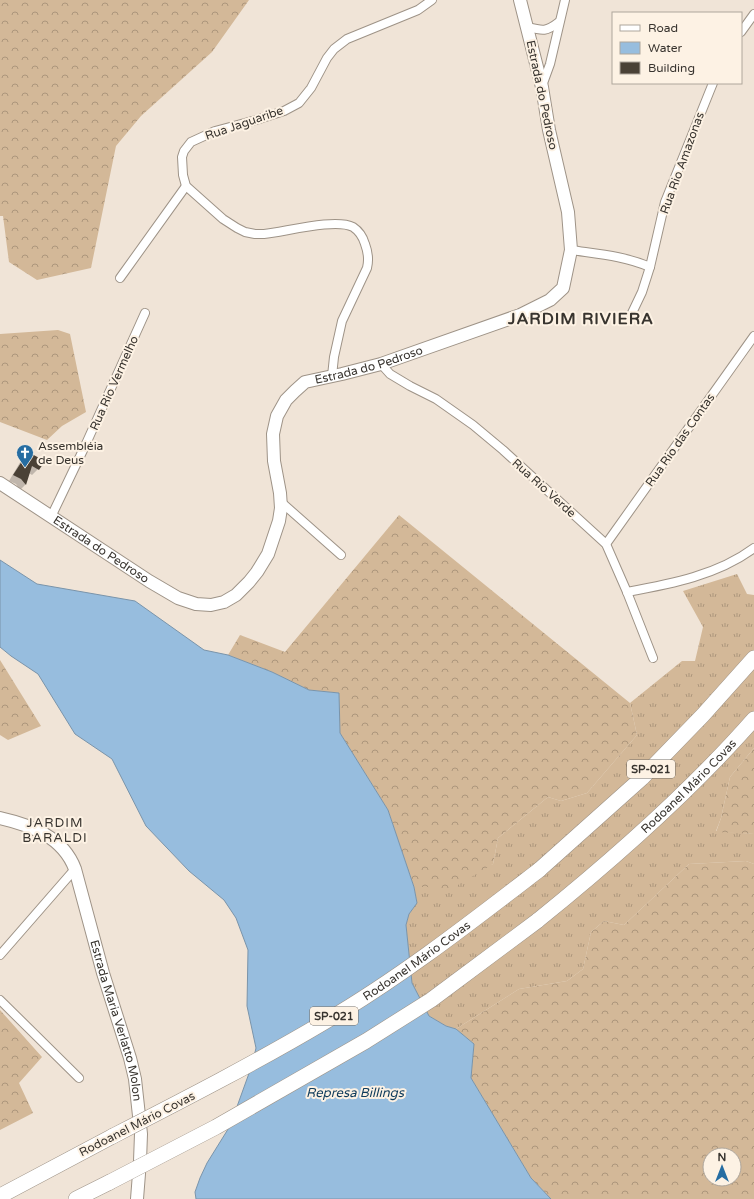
<svg xmlns="http://www.w3.org/2000/svg" width="754" height="1199" viewBox="0 0 754 1199" font-family="'Varela Round',sans-serif">
<style>
.grass{fill:url(#grass-tufts)}
.forest{fill:url(#forest-crowns);fill-rule:evenodd}
.water{fill:#97bdde;stroke:#7a94aa}
.shadow{fill:#0003}
.building{fill:#4a4136}
.lines{fill:none;stroke-linecap:round;stroke-linejoin:round}
.minor-casing{stroke:#9e9387;stroke-width:10}
.secondary-casing{stroke:#9e9387;stroke-width:14}
.motorway-casing{stroke:#9e9387;stroke-width:16}
.minor{stroke:#fff;stroke-width:8}
.secondary{stroke:#fff;stroke-width:12}
.motorway{stroke:#fff;stroke-width:15}
.motorway-bridge-casing{stroke:#9e9387;stroke-width:16;stroke-linecap:butt}
.motorway-bridge{stroke:#fff;stroke-width:15}
.labels{text-anchor:middle;stroke-width:4;stroke-linejoin:round;paint-order:stroke}
.shield{fill:#fdf2e4;stroke:#736d65;stroke-width:1}
.shield-label{font-size:11px;font-weight:bold;fill:#38342f}
.street-label{font-size:12px;fill:#38342f;stroke:#fdf2e4}
.poi-label{font-size:12px;fill:#38342f;stroke:#fdf2e4;text-anchor:start}
.neighbourhood-label{font-size:13px;letter-spacing:1px;fill:#38342f;stroke:#fdf2e4}
.water-label{font-size:13px;font-style:italic;fill:#0e3b5b;stroke:#fdf2e4}
.district-label{font-size:16px;font-weight:bold;letter-spacing:1px;fill:#38342f;stroke:#fdf2e4}
</style>
<defs>
<pattern id="grass-tufts" width="24" height="20" patternUnits="userSpaceOnUse"><rect width="24" height="20" fill="#d3b898"/><path d="M3 7l-1-3M5 7V3M7 7l1-3M15 17l-1-3M17 17v-4M19 17l1-3" fill="none" stroke="#ac967c"/></pattern>
<pattern id="forest-crowns" width="20" height="18" patternUnits="userSpaceOnUse"><rect width="20" height="18" fill="#d3b898"/><path d="M2 6a3 3 0 1 1 6 0M12 15a3 3 0 1 1 6 0" fill="none" stroke="#ac967c"/></pattern>
</defs>
<rect width="100%" height="100%" fill="#f0e4d7"/>
<polygon class="grass" points="737,574 747,594 754,595 754,748 730,777 721,818 716,831 754,834 754,864 746,861 689,864 624,925 604,921 591,932 583,969 567,981 519,989 456,1029 446,1026 429,1016 412,983 406,925 409,914 417,903 414,887 428,887 493,864 498,838 548,797 561,801 587,793 637,735 630,703 682,661 695,661 703,627 683,591"/>
<g class="forest">
<polygon points="0,0 249,0 212,52 141,116 116,146 91,268 37,280 9,262 3,216 0,216"/>
<polygon points="58,330 70,334 86,412 62,426 47,440 0,422 0,334"/>
<polygon points="399,515 630,703 637,735 587,793 561,801 548,797 498,838 493,864 441,895 428,887 414,887 388,810 340,733 339,693 309,690 272,672 228,655 240,635 285,652"/>
<polygon points="0,660 41,726 8,740 0,735"/>
<polygon points="754,748 754,834 716,832 721,818 730,777"/>
<path d="M 746,861 L 754,864 L 754,1199 L 551,1199 L 531,1178 L 471,1078 L 474,1044 L 456,1029 L 519,989 L 567,981 L 583,969 L 591,932 L 604,921 L 624,925 L 689,864 ZM 710,1155 L 734,1155 L 734,1179 L 710,1179 Z"/>
<polygon points="0,1010 42,1057 19,1083 33,1113 0,1130"/>
</g>
<polygon class="water" points="0,560 37,584 135,601 204,650 228,655 272,672 309,690 339,693 340,733 388,810 414,887 417,903 409,914 406,925 412,983 429,1016 446,1026 456,1029 474,1044 471,1078 531,1178 551,1199 196,1199 195,1192 200,1178 207,1163 230,1126 252,1065 256,1048 247,1006 248,950 236,918 224,900 189,871 146,826 112,759 75,734 38,674 11,656 0,647"/>
<polygon class="shadow" points="28,453 43,461 38,469 32,475 29,473 25,485 20,490 16,484 9,481 22,459"/>
<polygon class="building" points="28,452 45,461 39,470 32,466 26,485 21,479 13,475"/>
<g class="lines">
<defs>
<g id="minor">
<path d="M 527,27 C 543,31 546,32 559,22"/>
<polyline points="741,32 754,14"/>
<polyline points="542,86 550,64 565,0"/>
<path d="M 571,250 C 598,254 625,256 650,267"/>
<polyline points="120,278 186,186"/>
<polyline points="632,313 642,292 650,267 665,202 713,83"/>
<polyline points="381,364 390,374 410,386 436,399 473,425 503,450 606,544 627,592 653,658"/>
<path d="M 332,376 L 334,357 L 342,321 L 367,268 C 369,260 368,252 365,244 C 363,237 359,231 353,227 C 335,218 285,232 264,234 L 255,234 L 245,232 L 237,228 L 223,219 L 186,186 L 183,175 L 182,157 L 184,151 L 191,142 L 215,131 L 256,120 L 284,111 L 299,103 L 311,88 L 327,58 L 334,49 L 347,39 L 418,10 L 432,0"/>
<polyline points="281,502 341,555"/>
<polyline points="51,517 85,446 145,313"/>
<polyline points="606,544 754,336"/>
<path d="M 627,592 C 671,584 718,575 754,548"/>
<polyline points="0,955 75,869"/>
<polyline points="0,1000 79,1078"/>
</g>
<g id="secondary">
<path id="s1" d="M 0,483 L 149,581 L 178,598 L 196,604 L 211,605 L 224,602 L 236,595 L 249,582 L 257,572 L 268,554 L 279,521 L 281,508 L 280,493 L 274,461 L 273,434 L 277,416 L 286,400 L 295,391 L 305,382 L 342,374 L 381,364 L 520,315 L 550,300 L 563,288 L 571,250 L 568,212 L 549,130 L 542,87 L 520,0"/>
<path id="s2" d="M 0,818 C 31,825 63,837 75,869 L 103,973 L 130,1058 L 135,1079 L 141,1134 L 140,1161 L 137,1199"/>
</g>
<g id="motorway">
<polyline points="539,870 642,778 703,715 754,658"/>
<path id="s3" d="M 537,921 C 614,859 689,793 754,719"/>
<polyline points="0,1196 113,1136"/>
<polyline points="76,1199 110,1182"/>
</g>
</defs>
<use href="#minor" class="minor-casing"/>
<use href="#secondary" class="secondary-casing"/>
<use href="#motorway" class="motorway-casing"/>
<use href="#minor" class="minor"/>
<use href="#secondary" class="secondary"/>
<use href="#motorway" class="motorway"/>
<defs>
<g id="motorway-bridge">
<path id="s4" d="M 113,1136 C 185,1099 257,1062 326,1021 C 401,977 470,923 539,870"/>
<polyline points="110,1182 216,1127 366,1041 431,1000 537,921"/>
</g>
</defs>
<use href="#motorway-bridge" class="motorway-bridge-casing"/>
<use href="#motorway-bridge" class="motorway-bridge"/>
</g>
<defs>
<symbol id="church-pin" viewBox="-11 -11 22 30"><path d="M0 17L-7.5 6A9.5 9.5 0 1 1 7.5 6Z" fill="#266da2" stroke="#fdf2e4"/><path d="M-1.2-6h2.4v3.5h3.3v2.4h-3.3V6h-2.4V-.1h-3.3v-2.4h3.3Z" fill="#fff"/></symbol>
</defs>
<g fill-rule="evenodd">
<use href="#church-pin" x="15" y="443" width="20" height="27"/>
</g>
<g class="labels">
<g class="shield">
<rect x="627" y="760" width="48" height="18" rx="3"/>
<rect x="310" y="1007" width="48" height="18" rx="3"/>
</g>
<g class="shield-label">
<text x="651" y="773">SP-021</text>
<text x="334" y="1020">SP-021</text>
</g>
<g class="street-label">
<text transform="translate(542 95) rotate(78)" y="4">Estrada do Pedroso</text>
<text transform="translate(244 123) rotate(-19)" y="4">Rua Jaguaribe</text>
<text transform="translate(682 163) rotate(-70)" y="4">Rua Rio Amazonas</text>
<text dy="4" stroke="none"><textPath href="#s1" startOffset="577">Estrada do Pedroso</textPath></text>
<text transform="translate(114 383) rotate(-66)" y="4">Rua Rio Vermelho</text>
<text transform="translate(680 440) rotate(-55)" y="4">Rua Rio das Contas</text>
<text transform="translate(544 488) rotate(42)" y="4">Rua Rio Verde</text>
<text dy="4" stroke="none"><textPath href="#s1" startOffset="121">Estrada do Pedroso</textPath></text>
<text dy="4" stroke="none"><textPath href="#s3" startOffset="203">Rodoanel Mário Covas</textPath></text>
<text dy="4" stroke="none"><textPath href="#s4" startOffset="351">Rodoanel Mário Covas</textPath></text>
<text dy="4" stroke="none"><textPath href="#s2" startOffset="252">Estrada Maria Verlatto Molon</textPath></text>
<text transform="translate(137 1124) rotate(-27)" y="4">Rodoanel Mário Covas</text>
</g>
<g class="poi-label">
<text x="38" y="450">Assembléia<tspan x="38" dy="14">de Deus</tspan></text>
</g>
<g class="neighbourhood-label">
<text x="55" y="827">JARDIM<tspan x="55" dy="15">BARALDI</tspan></text>
</g>
<g class="water-label">
<text x="355" y="1097">Represa Billings</text>
</g>
<g class="district-label">
<text x="581" y="324">JARDIM RIVIERA</text>
</g>
</g>
<rect x="612" y="12" width="130" height="72" fill="#fdf2e4" stroke="#aea69c"/>
<rect x="620" y="25" width="20" height="6" fill="#ffffff" stroke="#aea69c"/>
<text x="648" y="32" font-size="12" fill="#38342f">Road</text>
<rect x="620" y="42" width="20" height="12" fill="#97bdde" stroke="#aea69c"/>
<text x="648" y="52" font-size="12" fill="#38342f">Water</text>
<rect x="620" y="62" width="20" height="12" fill="#4a4136" stroke="#aea69c"/>
<text x="648" y="72" font-size="12" fill="#38342f">Building</text>
<g transform="translate(722 1167)"><circle r="19" fill="#fdf2e4" stroke="#aea69c"/>
<path d="M0-3L7 15L0 10L-7 15Z" fill="#266da2"/>
<text y="-6" font-size="11" font-weight="bold" text-anchor="middle" fill="#38342f">N</text>
</g>
</svg>
